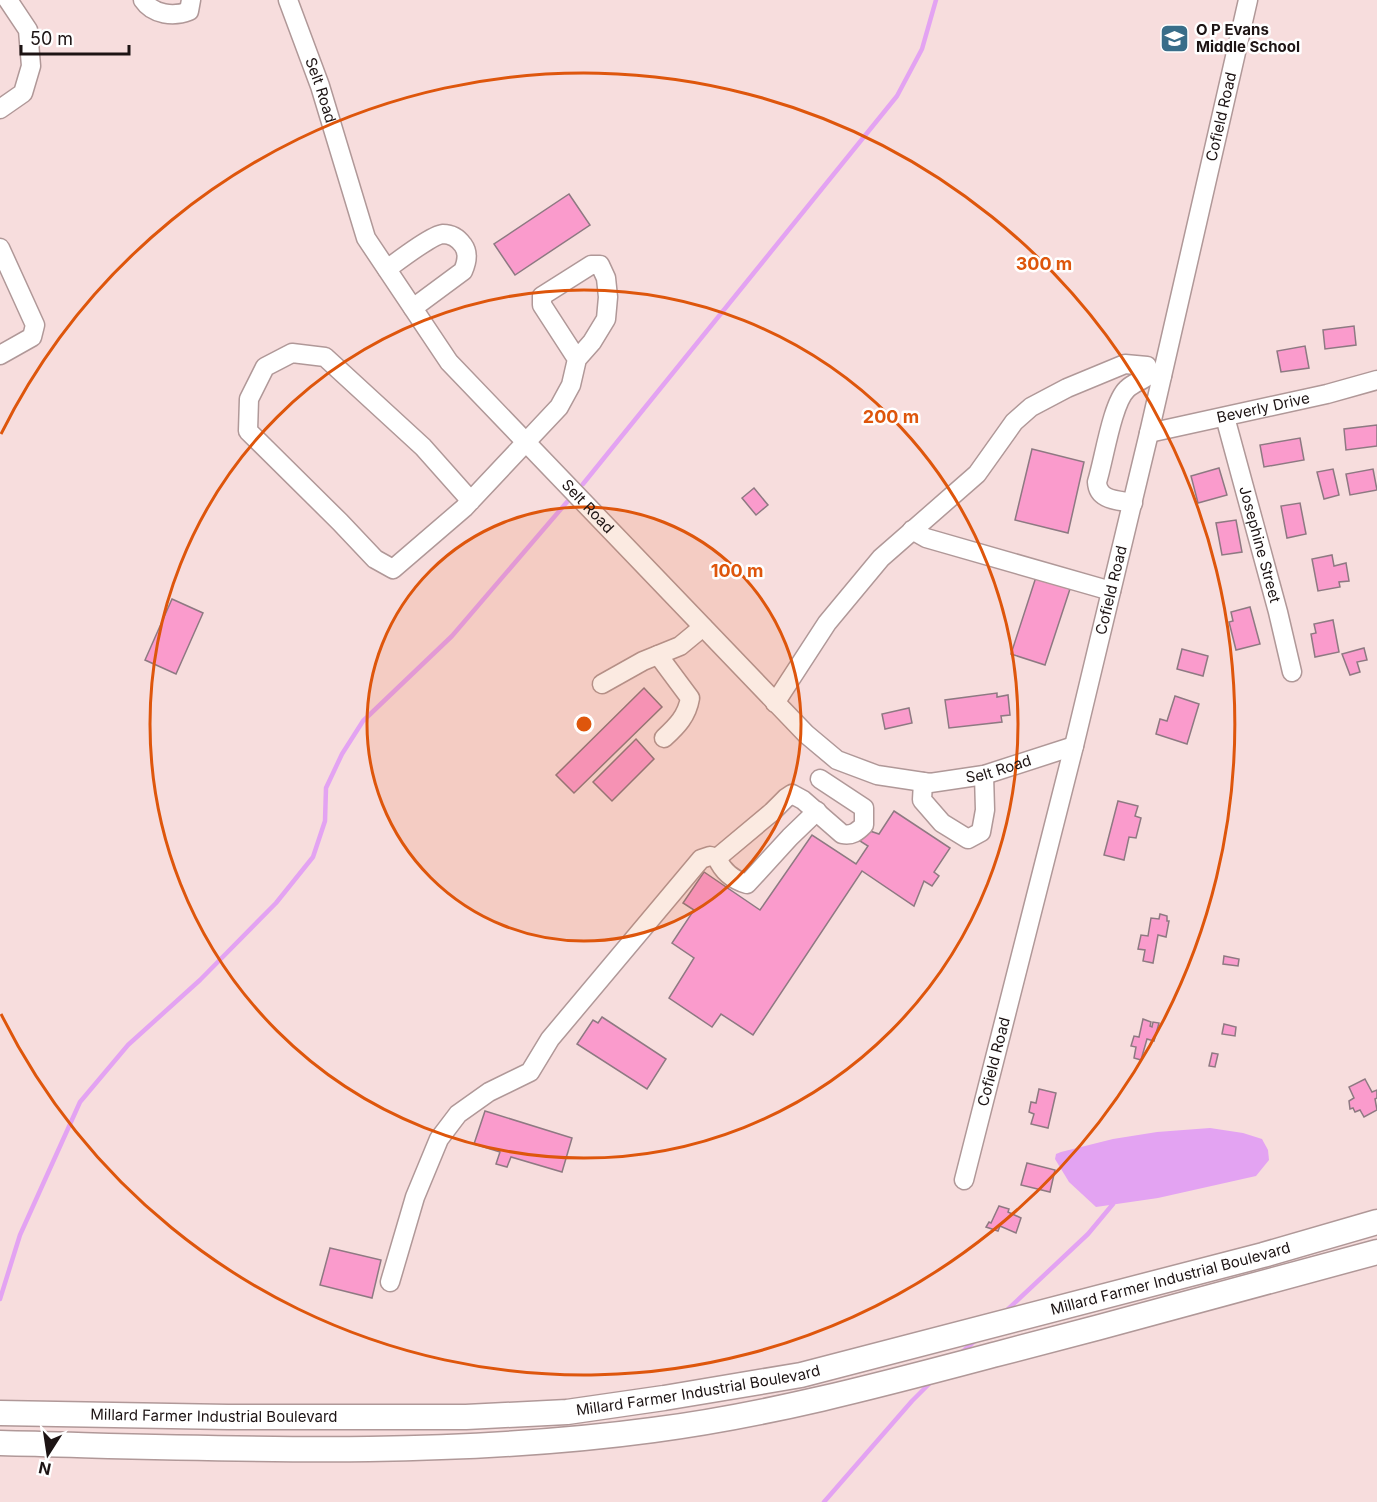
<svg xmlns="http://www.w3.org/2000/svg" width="1377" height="1502" viewBox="0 0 1377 1502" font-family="Inter,sans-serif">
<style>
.water{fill:#e3a3f2}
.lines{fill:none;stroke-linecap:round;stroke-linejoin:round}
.stream{stroke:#e3a3f2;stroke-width:4.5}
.building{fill:#fa9bcc;stroke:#8e7982;stroke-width:1.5}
.minor-casing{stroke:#b09898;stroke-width:21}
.major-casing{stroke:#b09898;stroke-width:27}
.minor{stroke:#fff;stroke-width:18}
.major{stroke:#fff;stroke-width:24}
.ring{fill:none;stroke:#de560c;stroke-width:3}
.labels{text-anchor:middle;stroke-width:5;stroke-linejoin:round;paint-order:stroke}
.poi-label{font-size:15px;font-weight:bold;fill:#1d1414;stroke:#fff;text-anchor:start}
.street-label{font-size:15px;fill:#1d1414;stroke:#fff}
.centre{fill:#de560c;stroke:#fff;stroke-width:3}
.ring-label{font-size:18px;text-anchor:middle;font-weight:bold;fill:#de560c;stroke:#fff;stroke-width:5;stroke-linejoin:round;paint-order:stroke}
</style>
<rect width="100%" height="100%" fill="#f7dddd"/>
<polygon class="water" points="1210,1128 1243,1133 1262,1139 1268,1150 1269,1160 1256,1176 1158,1198 1096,1207 1069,1182 1055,1159 1056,1154 1061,1152 1113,1139 1157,1132"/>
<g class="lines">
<g class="stream">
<polyline points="583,484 897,96 922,49 936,0"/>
<polyline points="0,1299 20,1235 80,1102 128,1045 200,980 276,903 313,857 325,821 326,788 342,754 363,721 452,636 567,502"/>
<polyline points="1005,1312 1088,1234 1113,1204"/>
<polyline points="961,1353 977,1339"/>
<polyline points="824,1502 912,1401 931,1382"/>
</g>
</g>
<g class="building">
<polygon points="569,194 590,225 515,275 494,244"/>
<polygon points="1354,326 1356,345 1325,349 1323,330"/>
<polygon points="1305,346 1309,368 1281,372 1277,351"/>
<polygon points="1377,425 1377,446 1346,450 1344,429"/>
<polygon points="1300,438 1304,460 1264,467 1260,445"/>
<polygon points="1032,449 1084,462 1068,533 1015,520"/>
<polygon points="1219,468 1227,495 1198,503 1191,476"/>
<polygon points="1333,469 1339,495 1324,499 1317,472"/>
<polygon points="1373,469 1377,490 1350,495 1346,474"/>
<polygon points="754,488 768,505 756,515 742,498"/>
<polygon points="1300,503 1306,534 1287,538 1281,506"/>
<polygon points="1236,520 1242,552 1222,555 1216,523"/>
<polygon points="1332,555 1334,566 1346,563 1349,581 1339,582 1340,587 1318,591 1312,559"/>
<polygon points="1036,577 1070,589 1045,665 1011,654"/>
<polygon points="172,599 203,613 176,674 145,660"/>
<polygon points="1250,607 1260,644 1236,650 1229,622 1233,621 1231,612"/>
<polygon points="1333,620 1339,652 1315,657 1311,634 1316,633 1314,624"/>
<polygon points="1364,648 1367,660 1357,662 1360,672 1350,675 1342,654"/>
<polygon points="1182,649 1208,656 1203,676 1177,669"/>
<polygon points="644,688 662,707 574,793 556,775"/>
<polygon points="997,693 997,697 1008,695 1010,715 1001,716 1002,722 949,728 945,700"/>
<polygon points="1175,696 1199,704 1187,744 1156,734 1160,719 1167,721"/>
<polygon points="909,708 912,723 885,729 882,714"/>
<polygon points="636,739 654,759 612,801 593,782"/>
<polygon points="1118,801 1138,806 1135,816 1141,818 1136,838 1129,837 1124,860 1104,855"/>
<polygon points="894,811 950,848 934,872 939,876 932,886 924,881 914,906 862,871 753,1035 721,1014 712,1027 669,998 694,958 672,943 694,910 683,903 704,872 760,910 812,835 856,864 868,846 860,841 867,830 879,834"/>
<polygon points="1160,914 1167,916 1167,921 1169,921 1166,937 1158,935 1153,963 1143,961 1145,950 1138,949 1141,935 1148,936 1151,918 1159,919"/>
<polygon points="1224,956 1239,959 1238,966 1223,964"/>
<polygon points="602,1017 666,1059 647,1089 577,1044 593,1020 598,1023"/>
<polygon points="1143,1019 1151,1022 1150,1026 1152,1027 1153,1022 1159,1023 1154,1041 1147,1039 1141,1060 1134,1058 1136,1047 1131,1046 1134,1036 1139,1037"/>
<polygon points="1224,1024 1236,1027 1235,1036 1222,1034"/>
<polygon points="1212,1053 1218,1054 1215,1067 1209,1066"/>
<polygon points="1365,1079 1372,1092 1377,1090 1377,1098 1375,1099 1377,1110 1364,1117 1360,1110 1355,1112 1353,1108 1350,1109 1349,1101 1354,1098 1349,1087"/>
<polygon points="1039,1089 1056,1093 1048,1128 1031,1124 1034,1114 1029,1112 1031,1102 1036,1103"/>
<polygon points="485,1111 572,1138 562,1172 511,1157 507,1167 496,1164 500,1152 474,1144"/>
<polygon points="1027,1163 1055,1170 1050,1192 1021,1185"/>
<polygon points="999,1206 1009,1209 1008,1212 1021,1218 1016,1233 1000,1226 998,1231 986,1227 989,1222 991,1223"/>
<polygon points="330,1248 381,1260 372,1298 320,1285"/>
</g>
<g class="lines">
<defs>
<g id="minor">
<path d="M 143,0 C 153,15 174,17 189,11 L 191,0"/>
<path id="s1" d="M 288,0 L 320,86 L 366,238 L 449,362 L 806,734 L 837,760 L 877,775 L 930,783 L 984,775 L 1074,746"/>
<polyline points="0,109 23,93 31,66 28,30 8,0"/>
<polyline points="0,248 35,325 32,337 0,355"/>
<path d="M 387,269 C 398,261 432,235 443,234 C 452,234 458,238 463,245 C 469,253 467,262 463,271 L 413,308"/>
<path id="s2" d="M 1225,417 L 1278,612 L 1292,672"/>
<path id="s3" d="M 1149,433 L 1327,394 L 1377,380"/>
<polyline points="471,501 423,447 325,357 292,353 265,367 249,399 248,431 340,522 375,559 393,569 464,508 559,407 571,385 577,359 592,342 606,319 608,297 606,278 600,265 591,265 542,296 542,305 577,359"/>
<path d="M 1133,503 C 1118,500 1098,501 1097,482 C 1104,460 1112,403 1127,389 C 1134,382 1143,381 1150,374"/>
<polyline points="912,530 926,538 1111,591"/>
<path d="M 658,655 L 690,698 C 687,716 677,726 664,738"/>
<polyline points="602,684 643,661 680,646 703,627"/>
<polyline points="775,703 827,623 881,558 977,474 1014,422 1031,407 1067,388 1125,364 1147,366 1150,374 1162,376"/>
<polyline points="923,782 922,800 942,823 968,839 981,832 985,810 984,775"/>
<path d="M 717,858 L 772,812 L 786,798 L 792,794 L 803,800 L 842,834 C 852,836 857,832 864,825 L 864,808 L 820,779"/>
<path id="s4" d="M 964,1180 L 1074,746 L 1149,433 L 1248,0"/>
<path d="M 390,1282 L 415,1197 L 439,1139 L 458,1114 L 489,1092 L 530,1072 L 550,1039 L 701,859 L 710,856 L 717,858 C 723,872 733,880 747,884 L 790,837 L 817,811"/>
</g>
<g id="major">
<path id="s5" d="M 0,1413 L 228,1417 L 466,1417 L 567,1412 L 664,1398 L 801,1375 L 1263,1255 L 1377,1222"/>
<path d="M 0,1443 C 217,1448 437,1459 653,1430 C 769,1415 884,1384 997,1354 C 1124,1321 1251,1287 1377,1252"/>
</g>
</defs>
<use href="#minor" class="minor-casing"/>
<use href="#major" class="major-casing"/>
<use href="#minor" class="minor"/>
<use href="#major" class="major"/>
</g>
<circle cx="584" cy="724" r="217" fill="#de560c" fill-opacity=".12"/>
<g class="ring">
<circle cx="584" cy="724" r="217"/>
<circle cx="584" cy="724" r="434"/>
<path d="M1 434A651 651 0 1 1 1 1014"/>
</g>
<defs>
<symbol id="school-square" viewBox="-11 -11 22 22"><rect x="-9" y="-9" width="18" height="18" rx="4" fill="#386d89" stroke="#fff"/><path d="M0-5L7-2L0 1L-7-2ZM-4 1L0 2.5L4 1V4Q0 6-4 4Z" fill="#fff"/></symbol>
</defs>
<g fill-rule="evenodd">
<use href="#school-square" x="1158" y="22" width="33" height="33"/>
</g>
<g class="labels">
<g class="poi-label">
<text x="1196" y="35">O P Evans<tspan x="1196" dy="17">Middle School</tspan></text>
</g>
<g class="street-label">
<text dy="5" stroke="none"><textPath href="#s1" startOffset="96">Selt Road</textPath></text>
<text dy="5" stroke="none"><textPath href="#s4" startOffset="1094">Cofield Road</textPath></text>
<text dy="5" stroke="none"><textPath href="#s3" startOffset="117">Beverly Drive</textPath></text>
<text dy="5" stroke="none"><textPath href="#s1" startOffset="600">Selt Road</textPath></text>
<text dy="5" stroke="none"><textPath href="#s2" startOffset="132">Josephine Street</textPath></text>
<text dy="5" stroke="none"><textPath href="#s4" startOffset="608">Cofield Road</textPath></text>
<text dy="5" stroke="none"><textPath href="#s1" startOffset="1122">Selt Road</textPath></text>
<text dy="5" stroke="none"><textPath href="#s4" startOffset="122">Cofield Road</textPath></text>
<text dy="5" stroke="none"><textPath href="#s5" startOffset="1186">Millard Farmer Industrial Boulevard</textPath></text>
<text dy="5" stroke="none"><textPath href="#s5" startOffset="700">Millard Farmer Industrial Boulevard</textPath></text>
<text dy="5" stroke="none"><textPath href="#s5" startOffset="214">Millard Farmer Industrial Boulevard</textPath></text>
</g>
</g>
<circle cx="584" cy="724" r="9" class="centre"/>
<g class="ring-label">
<text x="1044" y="270">300 m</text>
<text x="891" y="423">200 m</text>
<text x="737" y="577">100 m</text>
</g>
<g transform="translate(48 1454) rotate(192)" stroke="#ffffff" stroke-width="4.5" paint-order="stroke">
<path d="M0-4.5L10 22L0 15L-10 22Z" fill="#1d1414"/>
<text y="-9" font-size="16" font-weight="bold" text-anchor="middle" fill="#1d1414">N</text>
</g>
<path d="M21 45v9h108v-9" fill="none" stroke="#1d1414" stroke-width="3"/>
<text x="30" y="45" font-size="18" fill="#1d1414" stroke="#ffffff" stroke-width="4.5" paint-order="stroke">50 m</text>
</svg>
